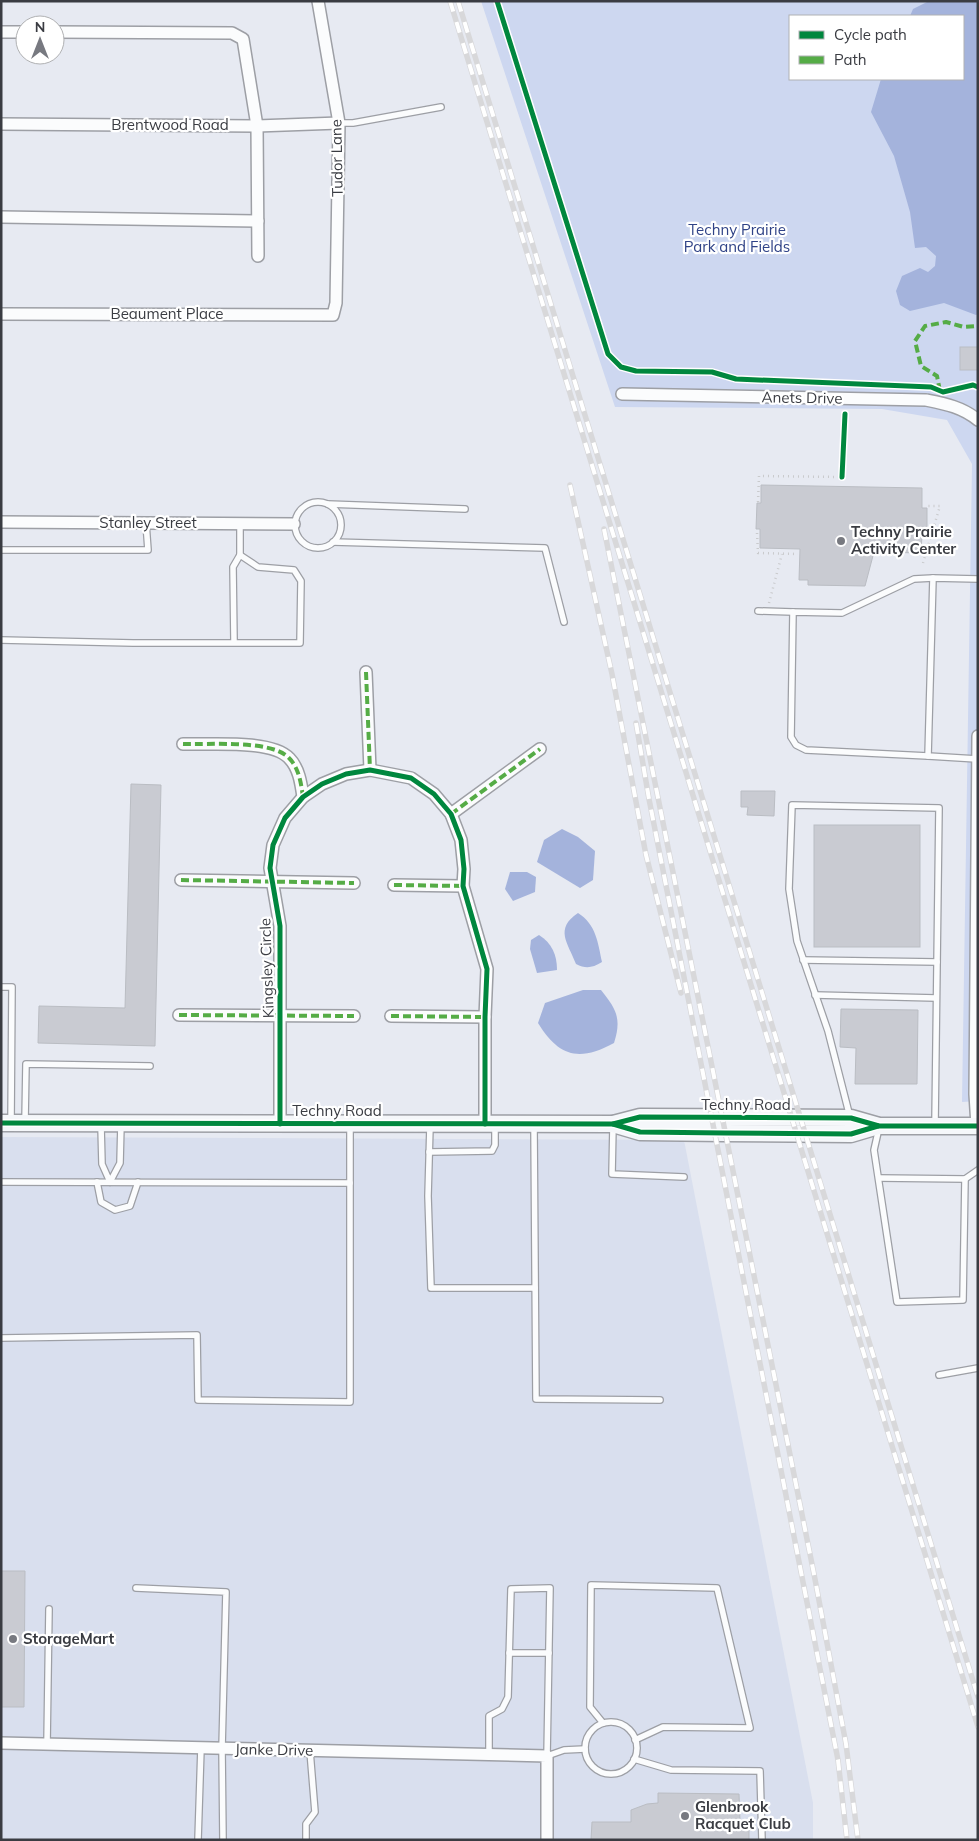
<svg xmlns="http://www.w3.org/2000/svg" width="979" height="1841" viewBox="0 0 979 1841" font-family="Mulish,sans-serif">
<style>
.built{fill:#d9dfee}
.green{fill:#cdd7f0;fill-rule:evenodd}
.water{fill:#a4b3dc}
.building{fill:#c9cbd2;stroke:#babdc3}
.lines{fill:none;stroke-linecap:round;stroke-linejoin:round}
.service-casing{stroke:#9d9fa5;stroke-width:8}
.minor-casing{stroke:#9d9fa5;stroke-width:14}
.secondary-casing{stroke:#9d9fa5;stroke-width:19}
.path{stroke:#c9cacc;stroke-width:2.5;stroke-dasharray:1 4;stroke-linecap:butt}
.service{stroke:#fbfcfd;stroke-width:5.5}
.minor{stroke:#fbfcfd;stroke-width:11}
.secondary{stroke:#f5f7fa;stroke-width:16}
.rail-casing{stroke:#d8d8da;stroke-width:5.5}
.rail{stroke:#fff;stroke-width:4;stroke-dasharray:11;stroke-linecap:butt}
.quiet{stroke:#55ac46;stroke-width:4;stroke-dasharray:8 4;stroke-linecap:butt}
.cycleway-casing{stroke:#fff;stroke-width:8}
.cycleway{stroke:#00873e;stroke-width:5}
.poi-dot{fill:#777980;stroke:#fff;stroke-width:2}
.labels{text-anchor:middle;stroke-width:4.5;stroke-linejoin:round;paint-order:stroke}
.street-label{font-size:15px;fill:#3a3c42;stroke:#fff}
.park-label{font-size:15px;fill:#304387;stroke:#fff}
.poi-label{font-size:15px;font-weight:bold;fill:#3a3c42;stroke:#fff;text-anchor:start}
</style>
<rect width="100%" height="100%" fill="#e7eaf2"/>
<polygon class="built" points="1,1137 684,1140 813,1803 813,1840 1,1840"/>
<path class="green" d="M 481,1 L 978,1 L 978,1101 L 962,1102 L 972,464 L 947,420 L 882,409 L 615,407 ZM 790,16 L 963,16 L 963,79 L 790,79 Z"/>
<g class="water">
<polygon points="929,1 978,1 978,314 976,315 944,303 910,311 900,305 896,291 902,276 920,268 928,272 935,266 936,256 926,247 915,248 910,212 894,156 871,112 881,79 963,79 963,16 910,16 913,9"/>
<polygon points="562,829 578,837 595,851 593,880 580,888 537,862 544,840"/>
<polygon points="510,872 527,872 536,877 535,892 513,901 505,889"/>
<path d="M 578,913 C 596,924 598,943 602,962 C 592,968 586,969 576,964 C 568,943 554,929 578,913 Z"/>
<path d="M 539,935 C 552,943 557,955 557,970 L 537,973 L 530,949 L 531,940 Z"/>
<path d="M 583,990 L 601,990 C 616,1009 622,1018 614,1043 C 579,1062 559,1057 538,1023 L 545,1003 Z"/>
</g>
<g class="building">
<rect x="960" y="347" width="18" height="23"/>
<polygon points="761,485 922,488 922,508 927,508 927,534 922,534 921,553 874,552 865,586 808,585 808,580 799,580 800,549 760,548 760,529 756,529 757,503 761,503"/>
<polygon points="131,784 161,785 155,1046 38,1043 39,1006 125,1008"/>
<polygon points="741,791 775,791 774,816 747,815 748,807 741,807"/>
<rect x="814" y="825" width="106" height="122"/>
<polygon points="841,1009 918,1010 917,1084 855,1084 856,1048 840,1047"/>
<polygon points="1,1571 25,1571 24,1707 1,1707"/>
<polygon points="658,1793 739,1794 740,1822 749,1822 749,1840 591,1840 592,1822 631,1822 631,1810 647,1804 658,1803"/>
</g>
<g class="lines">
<defs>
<g id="service">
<polyline points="339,123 353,123 441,107"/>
<circle cx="318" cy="525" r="23"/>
<polyline points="328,504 465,509"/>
<polyline points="333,542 545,548 564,622"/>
<polyline points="1,550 148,550 146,523"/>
<polyline points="758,611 793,612"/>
<polyline points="1,640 133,643 300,643 301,581 294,570 258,567 240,555"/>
<polyline points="234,641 233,567 240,555 240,523"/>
<polyline points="928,756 806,750 796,745 791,737 793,612 842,613 914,579 933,578"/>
<polyline points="977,759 928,756 933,578 978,579"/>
<polyline points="803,960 937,962"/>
<polyline points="1,987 12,987 11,1122"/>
<polyline points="815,995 936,998"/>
<polyline points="850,1117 828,1031 797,941 789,889 792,805 939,808 935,1123"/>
<polyline points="25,1121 26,1064 150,1066"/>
<polyline points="101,1126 102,1164 110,1182 120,1163 121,1124"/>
<polyline points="430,1126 428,1196 431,1288 535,1288"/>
<polyline points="534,1126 536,1399 660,1400"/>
<polyline points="613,1126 612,1174 684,1177"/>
<polyline points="879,1128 874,1150 897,1302 963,1300 965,1179 978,1170"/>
<polyline points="429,1152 492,1151 495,1145 495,1126"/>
<polyline points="879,1178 965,1179"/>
<polyline points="1,1182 350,1183"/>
<polyline points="97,1182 101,1202 115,1210 130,1206 138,1182"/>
<polyline points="1,1338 197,1335 198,1400 350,1402 350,1126"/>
<polyline points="939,1375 978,1368"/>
<polyline points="136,1588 226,1592 222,1748 223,1840"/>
<polyline points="509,1653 549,1653"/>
<circle cx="611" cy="1748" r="26"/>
<polyline points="603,1723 590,1707 591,1585 717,1588 750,1728 663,1727 635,1740"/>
<polyline points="47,1744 49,1609"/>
<polyline points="489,1755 489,1716 502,1709 508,1697 511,1589 550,1588 547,1756 564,1750 585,1749"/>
<polyline points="634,1759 671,1770 760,1771 762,1840"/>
<polyline points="198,1840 201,1748"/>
<polyline points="306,1840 306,1824 315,1812 310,1751"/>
</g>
<g id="minor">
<polyline points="1,32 25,32"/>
<polyline points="55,32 232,33 243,39 257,126 258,256"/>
<polyline points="1,124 257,126 339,123"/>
<polyline points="1,217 258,221"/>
<polyline points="1,314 333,315 336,303 339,123 318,1"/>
<path d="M 622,394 L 926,400 C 946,404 962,407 978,420"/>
<polyline points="1,522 294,524"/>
<polyline points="366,672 370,770"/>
<path d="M 183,744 C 208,745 271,739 289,758 C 299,768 301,783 303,797"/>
<polyline points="451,814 540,749"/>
<polyline points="181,880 354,883"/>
<polyline points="394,885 463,886"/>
<polyline points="179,1015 354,1016"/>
<polyline points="391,1016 485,1017"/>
<polyline points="280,1124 280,926 270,868 273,845 285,818 303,797 322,784 346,774 370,770 411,778 434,794 451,814 461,840 464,869 463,886 487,969 485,1017 485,1124"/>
<polyline points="977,1126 975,1094 978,736"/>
<polyline points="1,1743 547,1756 547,1840"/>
</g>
<g id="secondary">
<polyline points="1,1123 613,1124 640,1117 851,1118 879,1126 978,1126"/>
<polyline points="613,1124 640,1132 725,1133 851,1134 878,1126"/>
</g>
</defs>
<use href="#service" class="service-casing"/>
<use href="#minor" class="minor-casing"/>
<use href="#secondary" class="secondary-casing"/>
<g class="path">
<polyline points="758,502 759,476 842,477"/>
<polyline points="757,533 758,553 798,554"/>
<polyline points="923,563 940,506 927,506"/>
<polyline points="769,603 782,554"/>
</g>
<use href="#service" class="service"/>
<use href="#minor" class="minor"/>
<use href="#secondary" class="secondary"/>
<defs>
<g id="rail">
<polyline points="450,1 978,1727"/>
<polyline points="458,1 978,1697"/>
<polyline points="570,485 612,674 646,855 681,993"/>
<polyline points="604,529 814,1574 846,1744 858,1840"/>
<polyline points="636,723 649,799 838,1760 847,1840"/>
</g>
</defs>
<use href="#rail" class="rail-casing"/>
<use href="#rail" class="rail"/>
<g class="quiet">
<polyline points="940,391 937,376 921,366 915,341 925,326 946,322 964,327 978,326"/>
<polyline points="366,672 370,770"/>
<path d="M 183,744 C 208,745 271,739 289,758 C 299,768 301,783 303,797"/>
<polyline points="451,814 540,749"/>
<polyline points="181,880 354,883"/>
<polyline points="394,885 463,886"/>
<polyline points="179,1015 354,1016"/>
<polyline points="391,1016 485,1017"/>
</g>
<defs>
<g id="cycleway">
<polyline points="497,1 608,354 621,367 636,371 712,372 736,379 931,387 943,392 973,385 978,387"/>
<polyline points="842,477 845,414"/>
<polyline points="1,1123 613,1124 640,1117 851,1118 879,1126 978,1126"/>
<polyline points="280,1124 280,926 270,868 273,845 285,818 303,797 322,784 346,774 370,770 411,778 434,794 451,814 461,840 464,869 463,886 487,969 485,1017 485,1124"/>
<polyline points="613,1124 640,1132 725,1133 851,1134 878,1126"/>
</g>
</defs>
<use href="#cycleway" class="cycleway-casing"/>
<use href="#cycleway" class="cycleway"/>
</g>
<g class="poi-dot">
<circle cx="841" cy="541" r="5"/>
<circle cx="13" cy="1639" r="5"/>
<circle cx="685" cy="1816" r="5"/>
</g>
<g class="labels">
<g class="street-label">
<text x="170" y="130">Brentwood Road</text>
<text transform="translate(337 158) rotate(-91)" y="5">Tudor Lane</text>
<text x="167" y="319">Beaument Place</text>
<text transform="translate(802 398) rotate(1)" y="5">Anets Drive</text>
<text x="148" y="528">Stanley Street</text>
<text transform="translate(267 968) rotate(-92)" y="5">Kingsley Circle</text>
<text x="746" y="1110">Techny Road</text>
<text x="337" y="1116">Techny Road</text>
<text transform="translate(274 1750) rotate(1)" y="5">Janke Drive</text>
</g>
<g class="park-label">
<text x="737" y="235">Techny Prairie<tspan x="737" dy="17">Park and Fields</tspan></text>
</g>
<g class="poi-label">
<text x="851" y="537">Techny Prairie<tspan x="851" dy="17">Activity Center</tspan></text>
<text x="23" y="1644">StorageMart</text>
<text x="695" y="1812">Glenbrook<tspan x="695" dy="17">Racquet Club</tspan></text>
</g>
</g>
<rect width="979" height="1841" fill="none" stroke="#3a3c42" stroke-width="5"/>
<rect x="789" y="15" width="175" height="65" fill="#ffffff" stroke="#b0b1b3"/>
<rect x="799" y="31" width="25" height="8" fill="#00873e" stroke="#b0b1b3"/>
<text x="834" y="40" font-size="15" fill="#3a3c42">Cycle path</text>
<rect x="799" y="56" width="25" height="8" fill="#55ac46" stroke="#b0b1b3"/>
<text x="834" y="65" font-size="15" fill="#3a3c42">Path</text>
<g transform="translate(40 40)"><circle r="24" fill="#ffffff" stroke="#b0b1b3"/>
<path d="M0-4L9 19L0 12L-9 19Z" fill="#777980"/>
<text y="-8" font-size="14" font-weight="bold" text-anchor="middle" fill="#3a3c42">N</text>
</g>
</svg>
